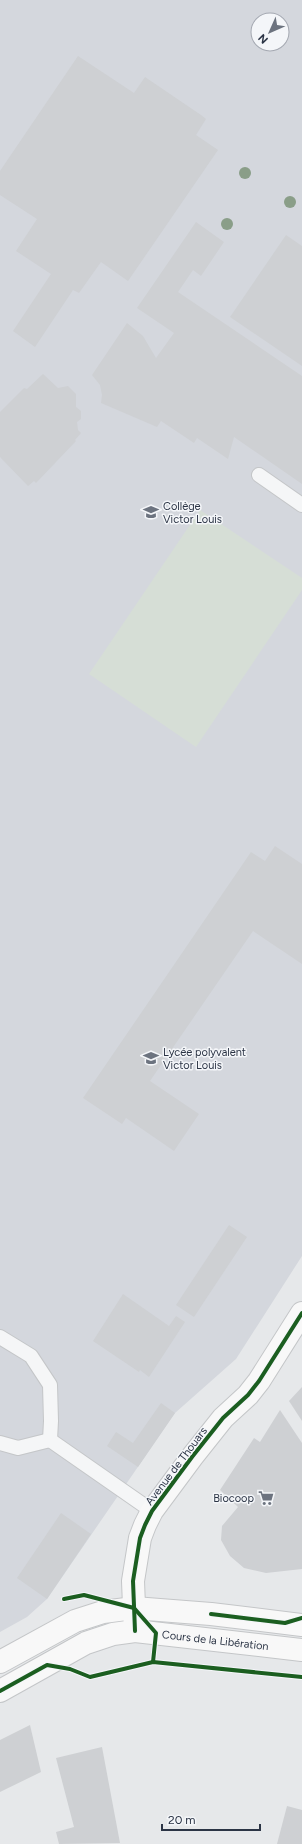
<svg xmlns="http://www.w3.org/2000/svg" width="302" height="1844" viewBox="0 0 302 1844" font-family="Figtree,sans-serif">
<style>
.built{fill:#d4d7dd;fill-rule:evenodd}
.green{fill:#d6ded6}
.building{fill:#ced0d3}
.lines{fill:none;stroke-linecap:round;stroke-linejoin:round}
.lane-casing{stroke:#c4c6c8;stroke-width:16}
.secondary-casing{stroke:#c4c6c8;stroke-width:24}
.lane{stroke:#f5f6f7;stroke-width:14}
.secondary{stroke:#f8f8f8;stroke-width:22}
.cycleway-casing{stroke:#f4f6f9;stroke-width:6}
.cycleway{stroke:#1b5e20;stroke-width:4}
.tree{fill:#8a9e88}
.labels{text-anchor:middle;stroke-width:3;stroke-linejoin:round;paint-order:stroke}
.poi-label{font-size:11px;fill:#2b3445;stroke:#f4f6f9;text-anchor:start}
.street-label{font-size:11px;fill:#2b3445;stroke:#f4f6f9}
</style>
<rect width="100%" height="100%" fill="#e6e8ea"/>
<path class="built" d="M 0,0 L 302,0 L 302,1256 L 236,1359 L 175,1413 L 47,1599 L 27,1617 L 0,1632 ZM 258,20 L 282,20 L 282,44 L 258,44 Z"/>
<polygon class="green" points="200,510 302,578 302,590 196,747 89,674"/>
<g class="building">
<polygon points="78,56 134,93 145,77 201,115 206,119 196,135 218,150 128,281 101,262 79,293 73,290 35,347 13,331 51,274 16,251 37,219 0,195 0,171"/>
<polygon points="196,222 224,242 201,276 193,270 178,292 302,376 302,484 234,437 228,459 197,438 194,443 161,421 157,427 101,403 102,395 100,385 92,375 127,323 143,336 156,358 174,333 137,308"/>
<polygon points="286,235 302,246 302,366 230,317"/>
<polygon points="43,374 58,388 68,386 76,394 76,407 81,411 81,419 77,422 78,430 81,433 75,440 76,441 36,483 34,481 28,486 0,457 0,412 24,388 27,389"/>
<polygon points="275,846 302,864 302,964 253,931 150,1081 199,1114 174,1151 126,1118 122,1124 83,1098 251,852 265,861"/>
<polygon points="229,1225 247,1237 194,1317 176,1305"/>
<polygon points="123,1294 169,1326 176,1316 185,1322 149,1377 140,1370 139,1372 93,1341"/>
<polygon points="302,1387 302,1421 289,1401"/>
<polygon points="161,1403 175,1413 138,1467 107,1446 116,1432 133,1443"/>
<polygon points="280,1410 302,1443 302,1569 266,1573 244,1568 230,1556 221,1540 222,1526 238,1507 220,1490 254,1438 260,1442"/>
<polygon points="61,1513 91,1534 47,1599 17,1578"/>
<polygon points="30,1725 41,1772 0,1792 0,1740"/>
<polygon points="102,1747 120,1843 59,1844 56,1832 74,1827 56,1758"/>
<polygon points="287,1806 302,1810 302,1844 277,1844"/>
</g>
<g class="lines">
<defs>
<g id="lane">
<polyline points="259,475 302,505"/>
<polyline points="0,1337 31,1356 50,1385 51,1421 50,1440"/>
<polyline points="0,1443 18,1448 50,1440 152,1511"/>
</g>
<g id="secondary">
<polyline points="135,1631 133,1581 140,1538 145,1525 152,1511 192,1457 223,1418 248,1395 259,1381 302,1313"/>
<polyline points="0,1662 75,1621 103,1612 134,1608 211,1614 302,1625"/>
<path id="s1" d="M 0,1691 L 86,1643 L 113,1634 L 135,1631 L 302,1650"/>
</g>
</defs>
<use href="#lane" class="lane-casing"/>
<use href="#secondary" class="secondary-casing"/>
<use href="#lane" class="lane"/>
<use href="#secondary" class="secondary"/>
<defs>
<g id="cycleway">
<polyline points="64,1599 84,1595 134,1608 156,1633 153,1662"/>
<polyline points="211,1614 285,1623 302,1618"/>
<polyline points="135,1631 133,1581 140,1538 145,1525 152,1511 192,1457 223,1418 248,1395 259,1381 302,1313"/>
<polyline points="0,1691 47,1665 70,1669 90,1677 153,1662 302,1677"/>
</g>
</defs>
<use href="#cycleway" class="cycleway-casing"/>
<use href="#cycleway" class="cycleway"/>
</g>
<g class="tree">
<circle cx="245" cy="173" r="6"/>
<circle cx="290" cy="202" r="6"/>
<circle cx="227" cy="224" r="6"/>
</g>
<defs>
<symbol id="school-bare" viewBox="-9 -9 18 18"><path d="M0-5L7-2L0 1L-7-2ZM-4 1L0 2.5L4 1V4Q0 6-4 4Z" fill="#6c737f" stroke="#f4f6f9" stroke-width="2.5" paint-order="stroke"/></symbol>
<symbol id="supermarket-bare" viewBox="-9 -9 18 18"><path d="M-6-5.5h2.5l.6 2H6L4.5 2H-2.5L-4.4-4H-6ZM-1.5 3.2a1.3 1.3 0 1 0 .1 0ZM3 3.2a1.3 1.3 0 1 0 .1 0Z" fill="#6c737f" stroke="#f4f6f9" stroke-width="2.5" paint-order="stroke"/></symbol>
</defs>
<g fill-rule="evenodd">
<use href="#school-bare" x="140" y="501" width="22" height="22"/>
<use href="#school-bare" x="140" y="1047" width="22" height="22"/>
<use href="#supermarket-bare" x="255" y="1487" width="22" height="22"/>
</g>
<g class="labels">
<g class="poi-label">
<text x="163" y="510">Collège<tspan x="163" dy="13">Victor Louis</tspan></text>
<text x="163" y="1056">Lycée polyvalent<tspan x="163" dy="13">Victor Louis</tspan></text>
<text x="254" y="1502" text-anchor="end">Biocoop</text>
</g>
<g class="street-label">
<text transform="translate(176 1466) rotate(-53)" y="4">Avenue de Thouars</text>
<text dy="4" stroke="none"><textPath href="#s1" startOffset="230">Cours de la Libération</textPath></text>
</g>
</g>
<g transform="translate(270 32) rotate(225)"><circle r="19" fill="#f4f6f9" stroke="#a4a8b1"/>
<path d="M0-3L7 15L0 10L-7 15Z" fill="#6c737f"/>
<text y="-6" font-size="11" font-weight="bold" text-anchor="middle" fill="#2b3445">N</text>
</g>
<path d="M162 1824v6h98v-6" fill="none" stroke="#2b3445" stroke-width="2"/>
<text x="168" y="1824" font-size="12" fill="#2b3445" stroke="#f4f6f9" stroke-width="3" paint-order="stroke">20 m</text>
</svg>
